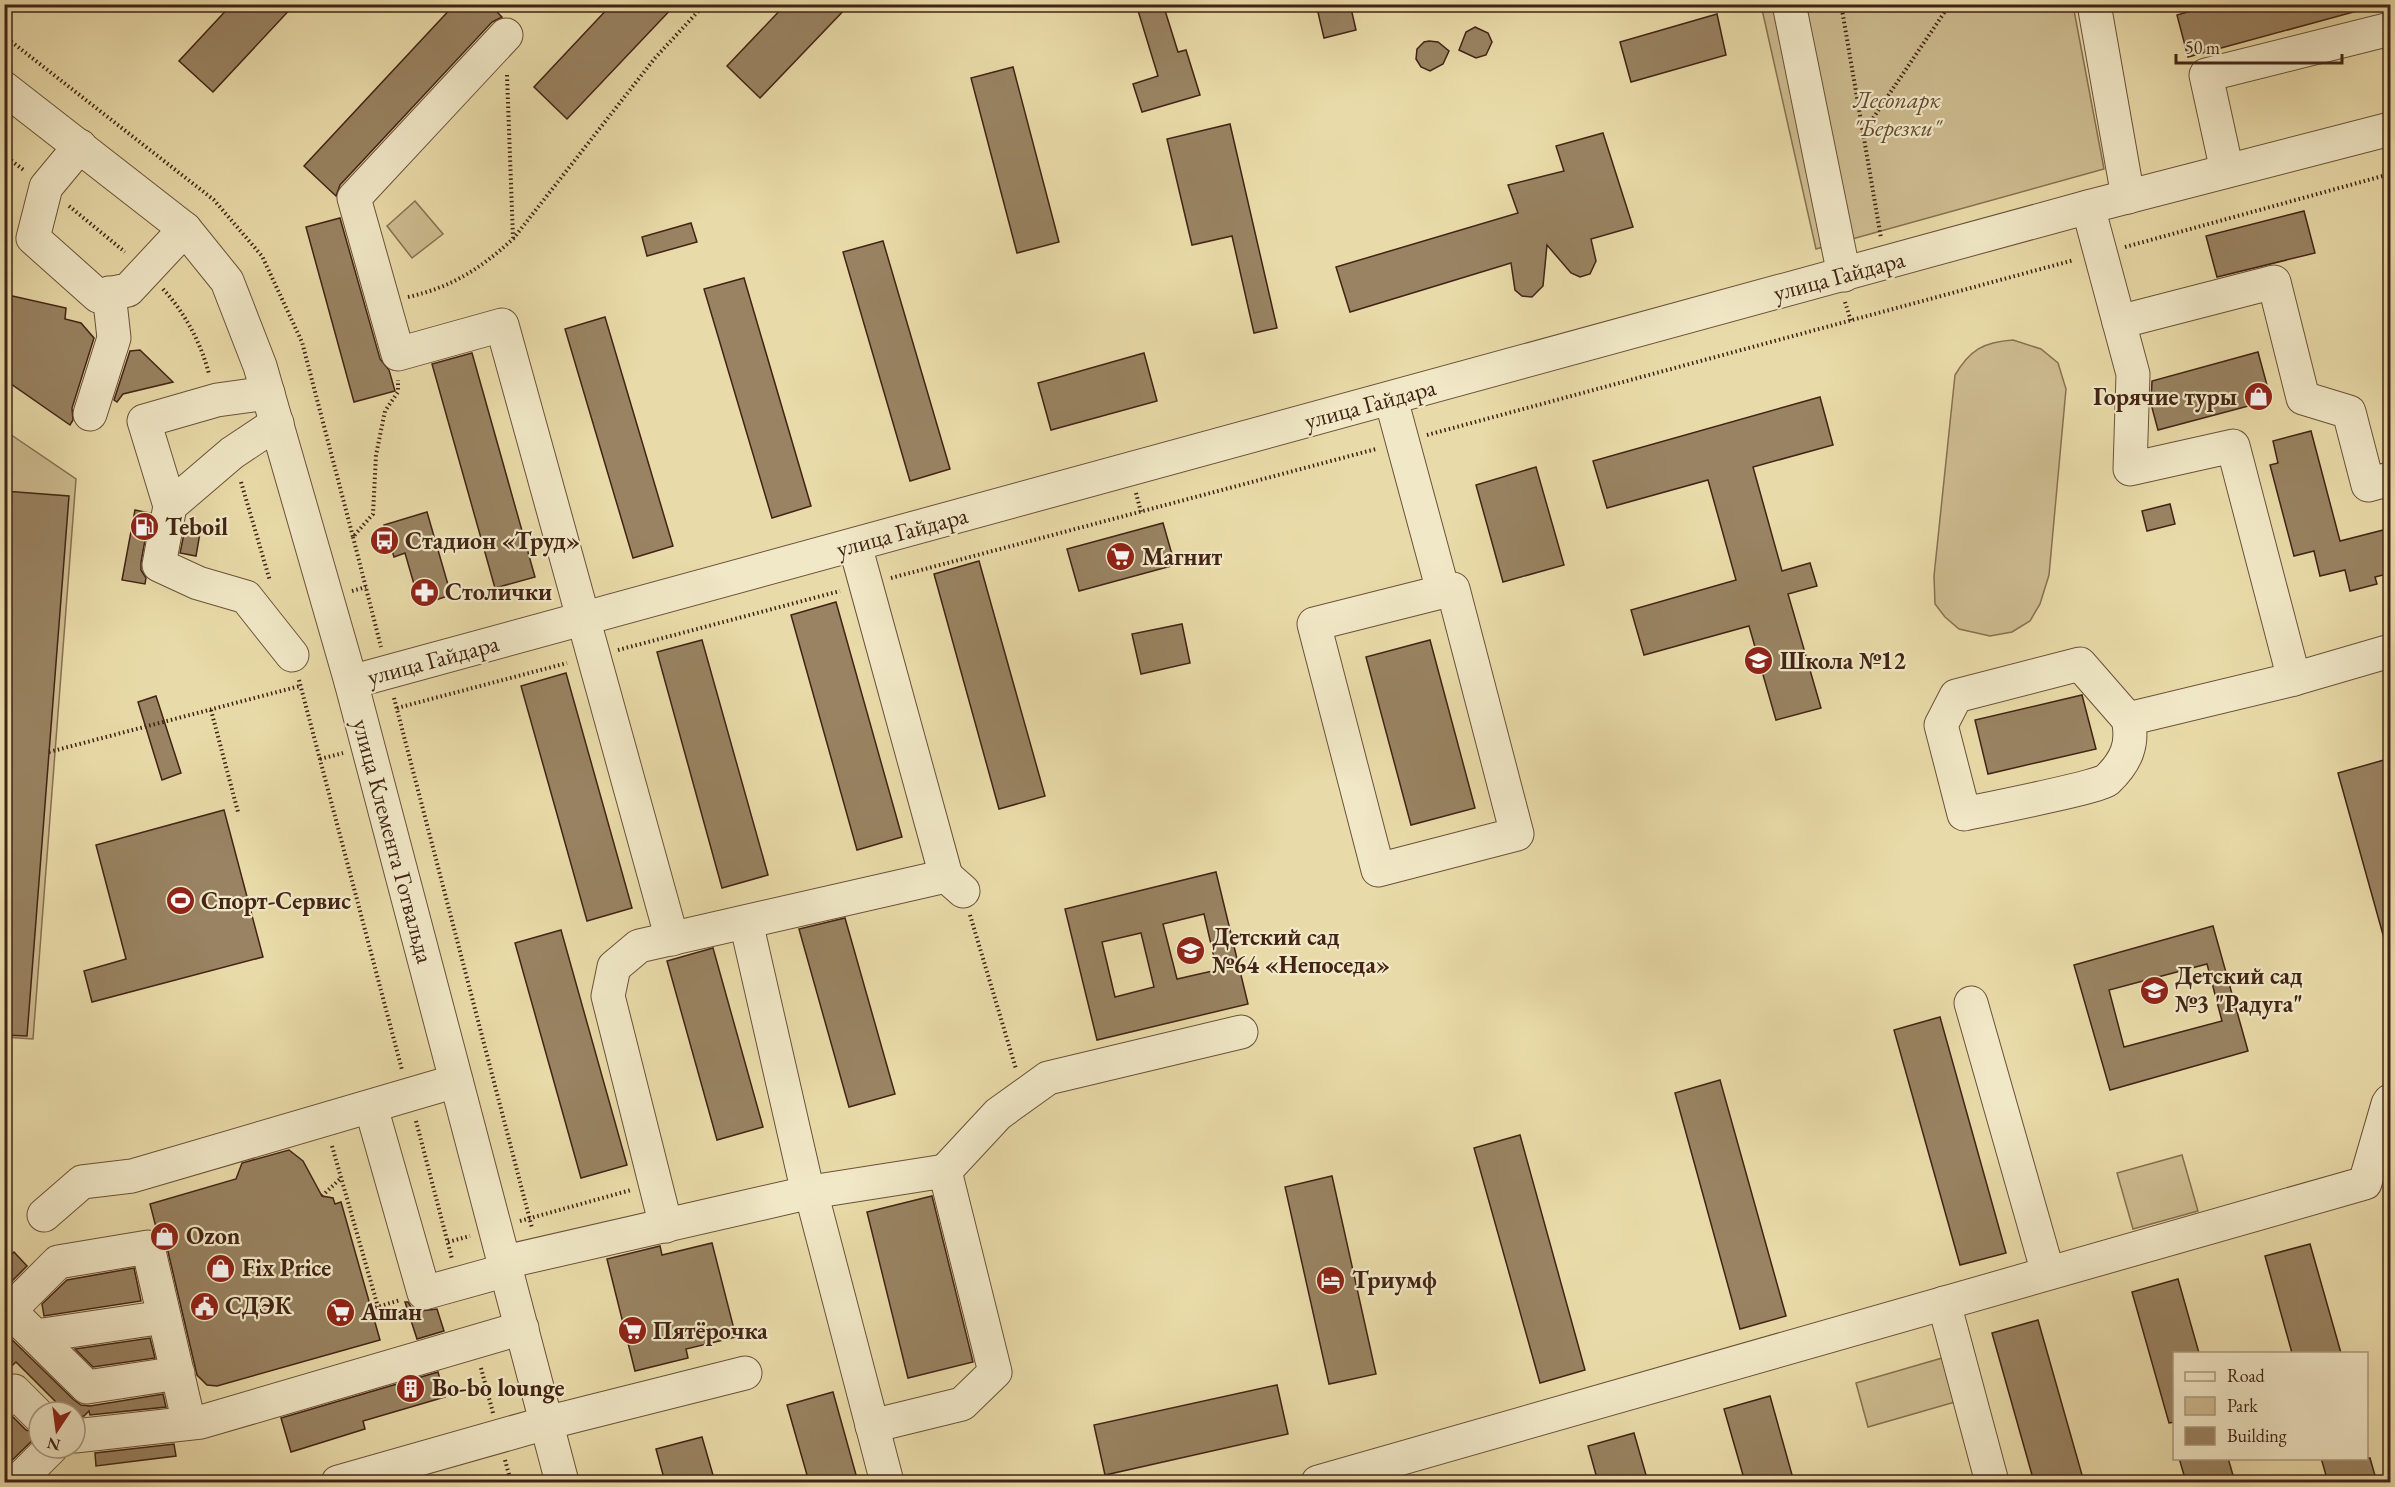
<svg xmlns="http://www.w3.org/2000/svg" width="2395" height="1487" viewBox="0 0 2395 1487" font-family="'EB Garamond',serif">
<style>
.green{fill:#cdbc90;stroke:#887052;stroke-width:1.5}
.building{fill:#998362;stroke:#422315;stroke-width:1.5;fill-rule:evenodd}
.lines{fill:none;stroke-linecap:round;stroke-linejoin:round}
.minor-casing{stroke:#6c513a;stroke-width:35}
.path{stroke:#422315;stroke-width:4;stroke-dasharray:1.5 3;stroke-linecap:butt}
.minor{stroke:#f1e8c7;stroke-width:33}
.labels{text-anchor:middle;stroke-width:4.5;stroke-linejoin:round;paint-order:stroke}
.park-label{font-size:24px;font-style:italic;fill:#654934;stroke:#f1e8c7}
.street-label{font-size:24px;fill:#422315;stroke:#f1e8c7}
.poi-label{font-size:24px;font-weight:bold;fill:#422315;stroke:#f1e8c7;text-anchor:start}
</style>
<rect width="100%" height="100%" fill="#e9dba9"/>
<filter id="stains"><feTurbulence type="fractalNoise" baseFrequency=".00333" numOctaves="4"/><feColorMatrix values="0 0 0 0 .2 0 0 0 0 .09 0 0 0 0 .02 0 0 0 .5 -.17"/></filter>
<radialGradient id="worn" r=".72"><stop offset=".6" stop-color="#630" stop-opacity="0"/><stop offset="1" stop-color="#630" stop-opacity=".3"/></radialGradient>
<g class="green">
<polygon points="1761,5 2073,5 2104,169 1816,249"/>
<polygon points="415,201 443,234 412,258 387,226"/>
<path d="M 2013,340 L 2041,349 L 2058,363 L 2066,389 L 2049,575 L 2040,604 L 2030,621 L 2012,632 L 1990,636 L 1959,629 L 1945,617 L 1935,604 L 1934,576 L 1955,375 C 1970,350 1983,342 2013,340 Z"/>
<polygon points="4,430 76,479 33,1039 4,1037"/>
<polygon points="2182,1155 2198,1211 2133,1229 2117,1173"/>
<polygon points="1949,1356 1962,1400 1868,1427 1856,1383"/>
</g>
<g class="building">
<polygon points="232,4 295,4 213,92 179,61"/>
<polygon points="455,4 489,4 502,17 492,22 340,185 336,196 304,166"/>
<polygon points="612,4 676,4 567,119 534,87"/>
<polygon points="786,4 850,4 760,98 727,66"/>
<polygon points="1136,4 1163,4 1178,52 1186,50 1200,95 1142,112 1133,84 1158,76"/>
<polygon points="1316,4 1350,4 1356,30 1324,38"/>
<polygon points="2216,4 2361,4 2361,10 2188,57 2177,15"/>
<polygon points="1717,14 1726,55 1631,82 1620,42"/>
<polygon points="1475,27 1488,33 1492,42 1486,55 1476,58 1459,50 1466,32"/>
<polygon points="1429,41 1438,42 1449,51 1443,64 1430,71 1421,67 1416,59 1417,49 1424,42"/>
<polygon points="1013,67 1059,242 1017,253 971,78"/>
<polygon points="1230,124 1277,328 1254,333 1232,236 1192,245 1167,139"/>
<polygon points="1603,133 1633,227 1591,239 1596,261 1590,274 1580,277 1571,273 1547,245 1543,286 1532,297 1522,296 1515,290 1511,263 1350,312 1336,267 1518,213 1508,185 1564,171 1556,146"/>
<polygon points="2304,211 2315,253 2217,277 2206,236"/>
<polygon points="340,218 380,359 389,370 395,391 354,402 306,227"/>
<polygon points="691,223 697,242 647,256 642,237"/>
<polygon points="883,241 950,469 910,481 843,252"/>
<polygon points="744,278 811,506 772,518 704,289"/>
<polygon points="8,295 66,308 65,319 81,323 94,338 72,408 73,420 70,425 4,379 4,312"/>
<polygon points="605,317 673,546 633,558 565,329"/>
<polygon points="140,350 173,382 123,394 117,402 114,400 130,351"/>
<polygon points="2258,352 2271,400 2158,430 2151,404 2152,381"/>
<polygon points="472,353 535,577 495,588 432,364"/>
<polygon points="1144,353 1157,401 1051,430 1038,383"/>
<polygon points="1820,397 1833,445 1753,467 1782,571 1810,563 1817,586 1788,594 1821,708 1776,720 1749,626 1644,655 1631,610 1736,580 1708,480 1607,508 1593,461"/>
<polygon points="2311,431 2340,541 2391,528 2391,573 2375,577 2377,584 2350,591 2345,570 2320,576 2314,551 2294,556 2270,465 2278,463 2273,441"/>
<polygon points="1536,467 1564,565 1503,582 1476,485"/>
<polygon points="4,491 69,496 27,1036 4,1035"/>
<polygon points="2170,504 2175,524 2147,531 2142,511"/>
<polygon points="135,510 150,513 141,562 141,570 146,578 145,584 122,580"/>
<polygon points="427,512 451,595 420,605 405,553 394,557 384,525"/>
<polygon points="1163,523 1175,565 1079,591 1067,549"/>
<polygon points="186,524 201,527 196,556 180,553"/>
<polygon points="979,561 1045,796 999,809 934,574"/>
<polygon points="836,602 902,837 857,850 791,615"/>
<polygon points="1182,624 1190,663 1141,674 1132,634"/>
<polygon points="702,640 768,875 722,888 657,652"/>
<polygon points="1430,640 1475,808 1411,825 1366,657"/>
<polygon points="566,673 632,908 587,921 521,686"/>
<polygon points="2082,695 2096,749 1988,774 1975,720"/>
<polygon points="156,696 181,773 162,780 138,702"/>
<polygon points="2384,760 2391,785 2391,941 2385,942 2338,773"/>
<polygon points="224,810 263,957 92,1002 84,971 126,959 96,845"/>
<path d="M 1216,872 L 1248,1004 L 1097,1040 L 1065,909 ZM 1204,914 L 1217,970 L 1177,979 L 1163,924 ZM 1141,933 L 1154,987 L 1115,997 L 1102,942 Z"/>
<polygon points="845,918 895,1094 849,1107 799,929"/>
<path d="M 2213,926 L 2248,1051 L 2110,1090 L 2074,965 ZM 2207,964 L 2222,1021 L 2124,1047 L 2109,990 Z"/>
<polygon points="561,930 627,1165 581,1178 515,943"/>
<polygon points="713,948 763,1127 717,1140 667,961"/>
<polygon points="1940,1017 2006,1253 1960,1265 1894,1030"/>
<polygon points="1720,1080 1786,1316 1740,1329 1675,1093"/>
<polygon points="1520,1135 1585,1370 1540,1383 1474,1148"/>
<polygon points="289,1150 303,1161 322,1196 333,1198 335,1204 341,1202 380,1340 217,1386 207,1385 197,1375 166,1243 162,1235 157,1231 150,1204 236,1179 242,1163"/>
<polygon points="1332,1176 1376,1374 1329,1384 1285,1187"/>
<polygon points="932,1196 973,1362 908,1378 867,1212"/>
<polygon points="712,1243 736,1337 686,1349 688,1358 635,1371 607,1259 660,1246 662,1255"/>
<polygon points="2310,1244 2341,1353 2292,1353 2265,1256"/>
<polygon points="14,1252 27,1266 4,1289 4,1261"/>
<polygon points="134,1268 141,1301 44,1316 42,1304 67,1280"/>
<polygon points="2178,1279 2199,1353 2175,1353 2175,1422 2169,1423 2132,1292"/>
<polygon points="405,1302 408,1302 411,1307 420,1311 437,1309 444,1331 417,1339"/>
<polygon points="2038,1320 2084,1482 2034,1482 1992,1333"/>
<polygon points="4,1332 74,1400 81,1405 90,1406 163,1394 166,1407 90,1415 89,1411 84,1416 75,1417 75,1412 66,1412 16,1362 4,1373"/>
<polygon points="150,1338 155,1358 93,1367 75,1349"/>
<polygon points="438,1372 445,1397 363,1421 365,1429 291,1452 281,1418"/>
<polygon points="1277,1385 1288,1434 1105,1475 1094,1425"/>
<polygon points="833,1392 858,1482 809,1482 787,1405"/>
<polygon points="1770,1396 1794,1482 1745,1482 1724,1409"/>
<polygon points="13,1417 26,1430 39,1434 4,1468 4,1419"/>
<polygon points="1634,1433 1648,1482 1598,1482 1588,1446"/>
<polygon points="702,1437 715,1482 665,1482 656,1449"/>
<polygon points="174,1444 176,1456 96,1466 95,1453"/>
<polygon points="2179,1458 2228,1458 2235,1482 2186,1482"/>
<polygon points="2321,1458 2370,1458 2376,1479 2364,1482 2328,1482"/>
</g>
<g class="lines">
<defs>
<g id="minor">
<polyline points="1789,4 1844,275"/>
<polyline points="2094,4 2128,197"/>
<polyline points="506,35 354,198 398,354 502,325 672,939"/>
<polyline points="4,88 185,229 227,281 260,366 351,682 562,1482"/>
<polyline points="80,146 46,187 33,238 98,296 128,290 185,229"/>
<polyline points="2227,171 2206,75 2390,29"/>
<polyline points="2088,207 2133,374 2130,469 2233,446 2294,679 2390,651"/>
<polyline points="2119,322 2274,282 2303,398 2349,412 2368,485 2390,479"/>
<polyline points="1391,399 1443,591"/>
<polyline points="90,414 114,338 109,293"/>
<polyline points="277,423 232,453 170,506 159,565 198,583 246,597 292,655"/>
<polyline points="170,506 144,421 217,400 268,393"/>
<polyline points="855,545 946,876"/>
<polygon points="1453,589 1517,834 1378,870 1314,624"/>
<path d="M 2080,664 L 2128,719 C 2134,744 2126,762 2107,780 C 2099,787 1983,810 1964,814 L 1941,725 L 1956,696 Z"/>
<polyline points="351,682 2088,207 2390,129"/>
<polyline points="2128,719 2294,679"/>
<polyline points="746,922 808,1193"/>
<polyline points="1971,1003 2048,1273"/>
<polyline points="371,1107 424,1293 507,1270"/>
<polyline points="945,1171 998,1114 1048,1078 1241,1032"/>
<polyline points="811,1192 945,1171 995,1372 962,1404 872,1426"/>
<polyline points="44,1215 82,1182 132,1176 456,1081"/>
<polyline points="666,1226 608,996 614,967 639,946 946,876 963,891"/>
<polyline points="505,1262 811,1192 887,1482"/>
<polyline points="1944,1303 1992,1482"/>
<polyline points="36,1336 164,1317"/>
<polyline points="178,1373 87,1387 15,1316 7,1313 58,1262 148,1247 189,1423"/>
<polyline points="4,1401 14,1391 39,1416"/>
<polyline points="75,1436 201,1422 522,1328"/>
<polyline points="17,1482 51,1448"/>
<polyline points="338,1482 546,1423 745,1373"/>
<polyline points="1318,1482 2365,1183 2388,1104 2390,1101"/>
</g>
</defs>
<use href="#minor" class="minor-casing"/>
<g class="path">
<polyline points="1841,4 1881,238"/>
<polyline points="908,11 908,4"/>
<polyline points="4,36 214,200 262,256 302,342 353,537 373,514 376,455 385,411 398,392 398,380"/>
<polyline points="507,75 513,238"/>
<polyline points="1863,133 1950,4"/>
<polyline points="4,155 25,171"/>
<polyline points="69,206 125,252"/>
<polyline points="2125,247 2390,174"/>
<path d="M 163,289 C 185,313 201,343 209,374"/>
<path d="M 408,297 C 452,287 480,269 513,239 L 655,58 L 705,4"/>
<polyline points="1845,302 1851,321"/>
<polyline points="1427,435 2074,260"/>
<polyline points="241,482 270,581"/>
<polyline points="1136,493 1141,512"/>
<polyline points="353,537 381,647"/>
<polyline points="891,578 1376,449"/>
<polyline points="352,591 366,587"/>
<polyline points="618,650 840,591"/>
<polyline points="299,680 402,1070"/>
<polyline points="394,698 532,1228"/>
<polyline points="397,708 567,663"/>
<polyline points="211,710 238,812"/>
<polyline points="49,752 300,686"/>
<polyline points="320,759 343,753"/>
<polyline points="970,915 1016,1069"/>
<polyline points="416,1121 452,1259"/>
<polyline points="332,1146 378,1307"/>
<polyline points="322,1196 341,1178"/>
<polyline points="520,1221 631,1190"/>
<polyline points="448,1242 470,1236"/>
<polyline points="371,1309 400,1300"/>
<polyline points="481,1368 493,1413"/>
<polyline points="505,1460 511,1482"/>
</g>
<use href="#minor" class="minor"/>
</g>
<defs>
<symbol id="shop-disc" viewBox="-11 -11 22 22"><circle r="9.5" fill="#8f2418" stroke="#f1e8c7"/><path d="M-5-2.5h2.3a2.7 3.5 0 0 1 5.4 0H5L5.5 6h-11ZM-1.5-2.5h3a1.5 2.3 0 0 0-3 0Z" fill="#fff"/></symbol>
<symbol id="fuel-disc" viewBox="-11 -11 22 22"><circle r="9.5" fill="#8f2418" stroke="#f1e8c7"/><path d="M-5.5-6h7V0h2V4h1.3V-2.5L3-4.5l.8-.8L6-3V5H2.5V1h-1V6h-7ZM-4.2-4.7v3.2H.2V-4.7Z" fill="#fff"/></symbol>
<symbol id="bus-disc" viewBox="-11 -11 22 22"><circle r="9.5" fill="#8f2418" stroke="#f1e8c7"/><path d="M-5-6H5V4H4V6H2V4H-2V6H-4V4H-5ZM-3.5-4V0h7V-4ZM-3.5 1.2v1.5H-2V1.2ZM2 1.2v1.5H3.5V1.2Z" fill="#fff"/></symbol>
<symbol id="supermarket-disc" viewBox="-11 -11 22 22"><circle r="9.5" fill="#8f2418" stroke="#f1e8c7"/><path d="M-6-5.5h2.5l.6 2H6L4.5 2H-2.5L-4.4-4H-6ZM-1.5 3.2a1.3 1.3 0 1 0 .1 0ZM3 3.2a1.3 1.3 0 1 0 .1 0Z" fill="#fff"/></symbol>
<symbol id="pharmacy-disc" viewBox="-11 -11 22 22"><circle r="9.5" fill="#8f2418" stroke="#f1e8c7"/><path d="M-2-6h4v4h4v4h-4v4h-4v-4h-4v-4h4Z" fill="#fff"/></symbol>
<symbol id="school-disc" viewBox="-11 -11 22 22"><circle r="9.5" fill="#8f2418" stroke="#f1e8c7"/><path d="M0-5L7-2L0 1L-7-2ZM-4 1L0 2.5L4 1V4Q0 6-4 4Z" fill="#fff"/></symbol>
<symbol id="stadium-disc" viewBox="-11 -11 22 22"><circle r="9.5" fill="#8f2418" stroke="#f1e8c7"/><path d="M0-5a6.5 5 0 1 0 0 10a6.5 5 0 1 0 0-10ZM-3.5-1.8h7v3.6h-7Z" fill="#fff"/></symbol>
<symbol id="hotel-disc" viewBox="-11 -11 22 22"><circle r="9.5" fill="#8f2418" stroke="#f1e8c7"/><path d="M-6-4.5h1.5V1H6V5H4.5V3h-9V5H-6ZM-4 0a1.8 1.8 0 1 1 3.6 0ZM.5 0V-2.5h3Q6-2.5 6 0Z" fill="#fff"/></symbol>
<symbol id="civic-disc" viewBox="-11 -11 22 22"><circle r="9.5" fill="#8f2418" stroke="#f1e8c7"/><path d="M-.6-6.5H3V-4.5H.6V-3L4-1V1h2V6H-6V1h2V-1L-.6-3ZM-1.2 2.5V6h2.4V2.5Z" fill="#fff"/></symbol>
<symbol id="building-disc" viewBox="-11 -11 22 22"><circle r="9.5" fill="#8f2418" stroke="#f1e8c7"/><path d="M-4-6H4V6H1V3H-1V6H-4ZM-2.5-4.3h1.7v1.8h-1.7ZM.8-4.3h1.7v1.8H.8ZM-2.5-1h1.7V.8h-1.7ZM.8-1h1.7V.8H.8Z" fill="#fff"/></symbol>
</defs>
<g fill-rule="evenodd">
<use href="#shop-disc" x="2242" y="380" width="33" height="33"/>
<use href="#fuel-disc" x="128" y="510" width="33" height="33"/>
<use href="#bus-disc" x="368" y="524" width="33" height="33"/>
<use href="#supermarket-disc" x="1104" y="540" width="33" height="33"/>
<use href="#pharmacy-disc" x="408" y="576" width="33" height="33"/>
<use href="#school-disc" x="1742" y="644" width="33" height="33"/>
<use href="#stadium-disc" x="164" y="884" width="33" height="33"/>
<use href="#school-disc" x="1174" y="934" width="33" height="33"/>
<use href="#school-disc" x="2138" y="974" width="33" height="33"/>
<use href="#shop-disc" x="148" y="1220" width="33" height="33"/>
<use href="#shop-disc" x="204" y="1252" width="33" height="33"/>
<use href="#hotel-disc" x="1314" y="1264" width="33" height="33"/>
<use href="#civic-disc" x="188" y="1290" width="33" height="33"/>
<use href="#supermarket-disc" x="324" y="1296" width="33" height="33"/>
<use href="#supermarket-disc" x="616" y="1314" width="33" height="33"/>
<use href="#building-disc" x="394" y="1372" width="33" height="33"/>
</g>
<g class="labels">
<g class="park-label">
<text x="1897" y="108">Лесопарк<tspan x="1897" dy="28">"Березки"</tspan></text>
</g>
<g class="street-label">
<text transform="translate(1839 276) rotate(-15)" y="8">улица Гайдара</text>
<text transform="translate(1370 404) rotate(-15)" y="8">улица Гайдара</text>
<text transform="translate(902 532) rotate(-15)" y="8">улица Гайдара</text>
<text transform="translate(433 660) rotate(-15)" y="8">улица Гайдара</text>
<text transform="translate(393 841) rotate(75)" y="8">улица Клемента Готвальда</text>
</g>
<g class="poi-label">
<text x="2237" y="405" text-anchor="end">Горячие туры</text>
<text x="165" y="535">Teboil</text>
<text x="405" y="549">Стадион «Труд»</text>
<text x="1142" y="565">Магнит</text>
<text x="445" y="600">Столички</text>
<text x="1780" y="669">Школа №12</text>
<text x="201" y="909">Спорт-Сервис</text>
<text x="1212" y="945">Детский сад<tspan x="1212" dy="28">№64 «Непоседа»</tspan></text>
<text x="2175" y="984">Детский сад<tspan x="2175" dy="28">№3 "Радуга"</tspan></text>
<text x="186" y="1244">Ozon</text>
<text x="242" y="1276">Fix Price</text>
<text x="1352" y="1288">Триумф</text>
<text x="225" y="1314">СДЭК</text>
<text x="361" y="1320">Ашан</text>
<text x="653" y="1339">Пятёрочка</text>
<text x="432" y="1396">Bo-bo lounge</text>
</g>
</g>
<rect width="2395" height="1487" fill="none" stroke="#e9dba9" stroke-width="24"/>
<rect x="6" y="6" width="2383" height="1475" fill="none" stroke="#422315" stroke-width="3"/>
<rect x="12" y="12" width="2371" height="1463" fill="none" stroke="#422315" stroke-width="1.5"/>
<rect x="2173" y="1352" width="195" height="108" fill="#f1e8c7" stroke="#ab9980" stroke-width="1.5"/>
<rect x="2185" y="1372" width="30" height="9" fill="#f1e8c7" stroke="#ab9980" stroke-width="1.5"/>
<text x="2227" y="1382" font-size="18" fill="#422315">Road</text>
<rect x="2185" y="1397" width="30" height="18" fill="#cdbc90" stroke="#ab9980" stroke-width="1.5"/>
<text x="2227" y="1412" font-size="18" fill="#422315">Park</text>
<rect x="2185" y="1427" width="30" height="18" fill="#998362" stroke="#ab9980" stroke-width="1.5"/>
<text x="2227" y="1442" font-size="18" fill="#422315">Building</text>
<g transform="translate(57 1430) rotate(193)"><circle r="28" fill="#f1e8c7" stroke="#ab9980" stroke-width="1.5"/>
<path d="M0-4.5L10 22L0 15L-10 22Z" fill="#8f2418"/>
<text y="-9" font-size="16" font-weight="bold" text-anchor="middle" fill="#422315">N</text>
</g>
<path d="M2176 54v9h166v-9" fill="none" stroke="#422315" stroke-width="3"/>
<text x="2185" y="54" font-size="18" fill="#422315" stroke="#f1e8c7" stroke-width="4.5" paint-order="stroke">50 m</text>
<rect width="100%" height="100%" filter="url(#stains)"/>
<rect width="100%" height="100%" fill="url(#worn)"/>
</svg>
